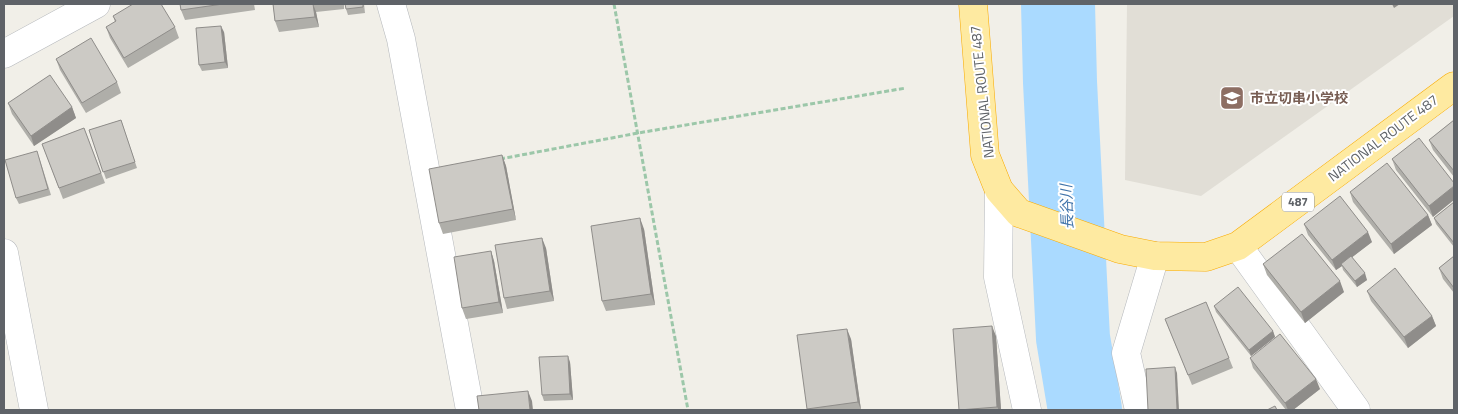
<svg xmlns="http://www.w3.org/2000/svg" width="1458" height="414" viewBox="0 0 1458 414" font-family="'Titillium Web','Noto Sans JP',sans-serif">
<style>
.education{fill:#e1ded6}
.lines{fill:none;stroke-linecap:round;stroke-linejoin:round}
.river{stroke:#aadaff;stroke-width:74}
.minor-casing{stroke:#b5b8bc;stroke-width:29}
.trunk-casing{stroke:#f9ab00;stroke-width:29}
.path{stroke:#9cc7a9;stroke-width:3;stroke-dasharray:5 2.5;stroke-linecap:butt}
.minor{stroke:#fff;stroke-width:28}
.trunk{stroke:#feeaa1;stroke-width:28}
.wall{fill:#afaea9}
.shaded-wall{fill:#8f8d8a}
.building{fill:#cccac5;stroke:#8f8d8a}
.labels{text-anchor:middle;stroke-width:4;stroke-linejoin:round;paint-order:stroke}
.shield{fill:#fff;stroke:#8f9295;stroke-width:1}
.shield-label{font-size:12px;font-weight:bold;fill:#5f6368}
.street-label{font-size:14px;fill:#5f6368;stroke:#fff}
.education-label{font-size:14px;font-weight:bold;fill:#785e54;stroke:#fff;text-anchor:start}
.water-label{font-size:15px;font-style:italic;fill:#4174aa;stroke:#fff}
</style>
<rect width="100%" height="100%" fill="#f1efe8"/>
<polygon class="education" points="1127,4 1454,4 1454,16 1201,196 1125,180"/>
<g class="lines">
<polyline class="river" points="1058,4 1060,82 1073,338 1085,410"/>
<defs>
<g id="minor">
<polyline points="391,4 401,39 470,410"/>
<polyline points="4,54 96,4"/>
<polyline points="999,190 998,277 1027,410"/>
<polyline points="1238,246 1356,410"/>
<polyline points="4,253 34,410"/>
<polyline points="1139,410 1126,353 1155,256"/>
</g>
<polyline id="trunk" points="973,4 985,155 999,190 1019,213 1120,249 1155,256 1206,257 1238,246 1454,86"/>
</defs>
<use href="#minor" class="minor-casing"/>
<use href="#trunk" class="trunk-casing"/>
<g class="path">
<polyline points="614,4 688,410"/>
<polyline points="500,159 638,133 906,88"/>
</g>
<use href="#minor" class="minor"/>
<use href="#trunk" class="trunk"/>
</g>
<g class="wall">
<polygon points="180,4 254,4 255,10 185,20 181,10"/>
<polygon points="273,4 344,4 344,9 316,12 319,27 279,32 275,21"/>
<polygon points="345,4 364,4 365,13 348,15 346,9"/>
<polygon points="113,16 175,27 179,38 128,68 110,38 106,27 115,22"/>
<polygon points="224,32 228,68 202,71 199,65"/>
<polygon points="56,59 117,82 121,93 86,113 60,70"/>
<polygon points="8,103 72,107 76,118 34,146 12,114"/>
<polygon points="121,120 137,168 106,179 89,130"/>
<polygon points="1454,120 1454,177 1433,150 1429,140"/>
<polygon points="84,128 105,183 63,199 42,144"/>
<polygon points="502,155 506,166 516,220 443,234 439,223"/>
<polygon points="39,157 51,195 19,204 16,198"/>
<polygon points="1392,159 1454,183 1433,217 1396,170"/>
<polygon points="1350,192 1428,215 1432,225 1394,254 1353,202"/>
<polygon points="1454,202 1454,247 1436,224 1434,218"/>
<polygon points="1304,224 1372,242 1352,257 1367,280 1357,287 1343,270 1342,266 1336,270 1308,235"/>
<polygon points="644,229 655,305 606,311 602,301"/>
<polygon points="546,248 554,301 507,309 504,298"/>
<polygon points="491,251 494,261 503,313 466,319 462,308"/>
<polygon points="1454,256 1454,293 1443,279 1439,268"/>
<polygon points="1263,264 1344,292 1305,323 1267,275"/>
<polygon points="1367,291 1432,316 1436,326 1408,348 1371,301"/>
<polygon points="1214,306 1273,331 1275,337 1251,356 1216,312"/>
<polygon points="1165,319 1229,358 1233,368 1192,385"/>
<polygon points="996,336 1001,410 959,410"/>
<polygon points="851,339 861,410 808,410 807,409"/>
<polygon points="1250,358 1320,389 1293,410 1286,410 1253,368"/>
<polygon points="570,362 573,400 544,401 542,395"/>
</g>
<g class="shaded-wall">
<polygon points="313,4 316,12 319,27 315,17"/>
<polygon points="1392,4 1400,4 1394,8"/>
<polygon points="221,26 224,32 228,68 225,62"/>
<polygon points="72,107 76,118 34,146 31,136"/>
<polygon points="502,155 506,166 516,220 513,209"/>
<polygon points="1454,186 1454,200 1433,217 1429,206"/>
<polygon points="1428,215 1432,225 1394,254 1391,244"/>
<polygon points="640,218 644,229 655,305 651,294"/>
<polygon points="1368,232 1372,242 1342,265 1341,264 1342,266 1336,270 1332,260"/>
<polygon points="542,238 546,248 554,301 550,291"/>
<polygon points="491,251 494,261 503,313 499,302"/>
<polygon points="1365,273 1367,280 1357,287 1355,281"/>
<polygon points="1340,281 1344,292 1305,323 1301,312"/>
<polygon points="1432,316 1436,326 1408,348 1404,337"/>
<polygon points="992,326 996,336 1001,410 999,410 997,407"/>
<polygon points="847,329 851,339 861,410 858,402"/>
<polygon points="1273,331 1275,337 1251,356 1249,350"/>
<polygon points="568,356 570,362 573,400 570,394"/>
<polygon points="1175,367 1177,373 1179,410 1177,410"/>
<polygon points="1316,379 1320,389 1293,410 1288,410 1285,403"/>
<polygon points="528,391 532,401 533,410 530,410"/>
</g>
<g class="building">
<polygon points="133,4 161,4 175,27 124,58 106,27 116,21 113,16"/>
<polygon points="180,4 223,4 181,10"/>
<polygon points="273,4 313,4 315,17 275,21"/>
<polygon points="345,4 363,4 363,7 346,9"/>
<polygon points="221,26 225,62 199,65 196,28"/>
<polygon points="91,38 117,82 82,103 56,59"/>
<polygon points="50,75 72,107 31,136 8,103"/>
<polygon points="121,120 135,162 103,172 89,130"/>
<polygon points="1454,120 1454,171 1429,140"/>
<polygon points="84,128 101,173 59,188 42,144"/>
<polygon points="1419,138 1454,183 1454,186 1429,206 1392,159"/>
<polygon points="37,151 48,189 16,198 5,160"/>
<polygon points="502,155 513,209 439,223 429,169"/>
<polygon points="1387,163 1428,215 1391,244 1350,192"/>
<polygon points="1340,196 1368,232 1332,260 1304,224"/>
<polygon points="1454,202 1454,243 1434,218"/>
<polygon points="640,218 651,294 602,301 591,226"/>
<polygon points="1302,234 1340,281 1301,312 1263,264"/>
<polygon points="542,238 550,291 504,298 495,245"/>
<polygon points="491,251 499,302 462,308 454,257"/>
<polygon points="1351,256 1365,273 1355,281 1341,264"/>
<polygon points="1454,256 1454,288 1439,268"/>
<polygon points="1395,268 1432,316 1404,337 1367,291"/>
<polygon points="1238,287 1273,331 1249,350 1214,306"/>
<polygon points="1206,302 1229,358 1188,375 1165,319"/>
<polygon points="992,326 997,407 959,410 953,329"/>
<polygon points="847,329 858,402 807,409 797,335"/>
<polygon points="1280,334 1316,379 1285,403 1250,358"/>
<polygon points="568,356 570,394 542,395 539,357"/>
<polygon points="1175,367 1177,410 1148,410 1146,369"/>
<polygon points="528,391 530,410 479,410 477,396"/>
<polygon points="1275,406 1277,410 1267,410"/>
</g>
<defs>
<symbol id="school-square" viewBox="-11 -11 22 22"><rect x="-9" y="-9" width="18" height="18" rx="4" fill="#8d6e63" stroke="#fff"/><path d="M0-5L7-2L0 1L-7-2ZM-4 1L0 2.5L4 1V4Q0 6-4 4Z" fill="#fff"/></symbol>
</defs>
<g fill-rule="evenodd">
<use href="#school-square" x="1218" y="84" width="28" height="28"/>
</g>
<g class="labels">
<rect class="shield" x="1282" y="192.5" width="32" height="19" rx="4"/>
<g class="shield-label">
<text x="1298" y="206">487</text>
</g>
<g class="street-label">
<text transform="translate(982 92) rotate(-96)" y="5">NATIONAL ROUTE 487</text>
<text transform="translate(1383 138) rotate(-37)" y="5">NATIONAL ROUTE 487</text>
</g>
<g class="education-label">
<text x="1250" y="103">市立切串小学校</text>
</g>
<g class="water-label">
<text transform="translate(1067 207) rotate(-92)" y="5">長谷川</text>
</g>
</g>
<rect width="1458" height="414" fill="none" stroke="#5f6368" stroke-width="10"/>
</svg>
